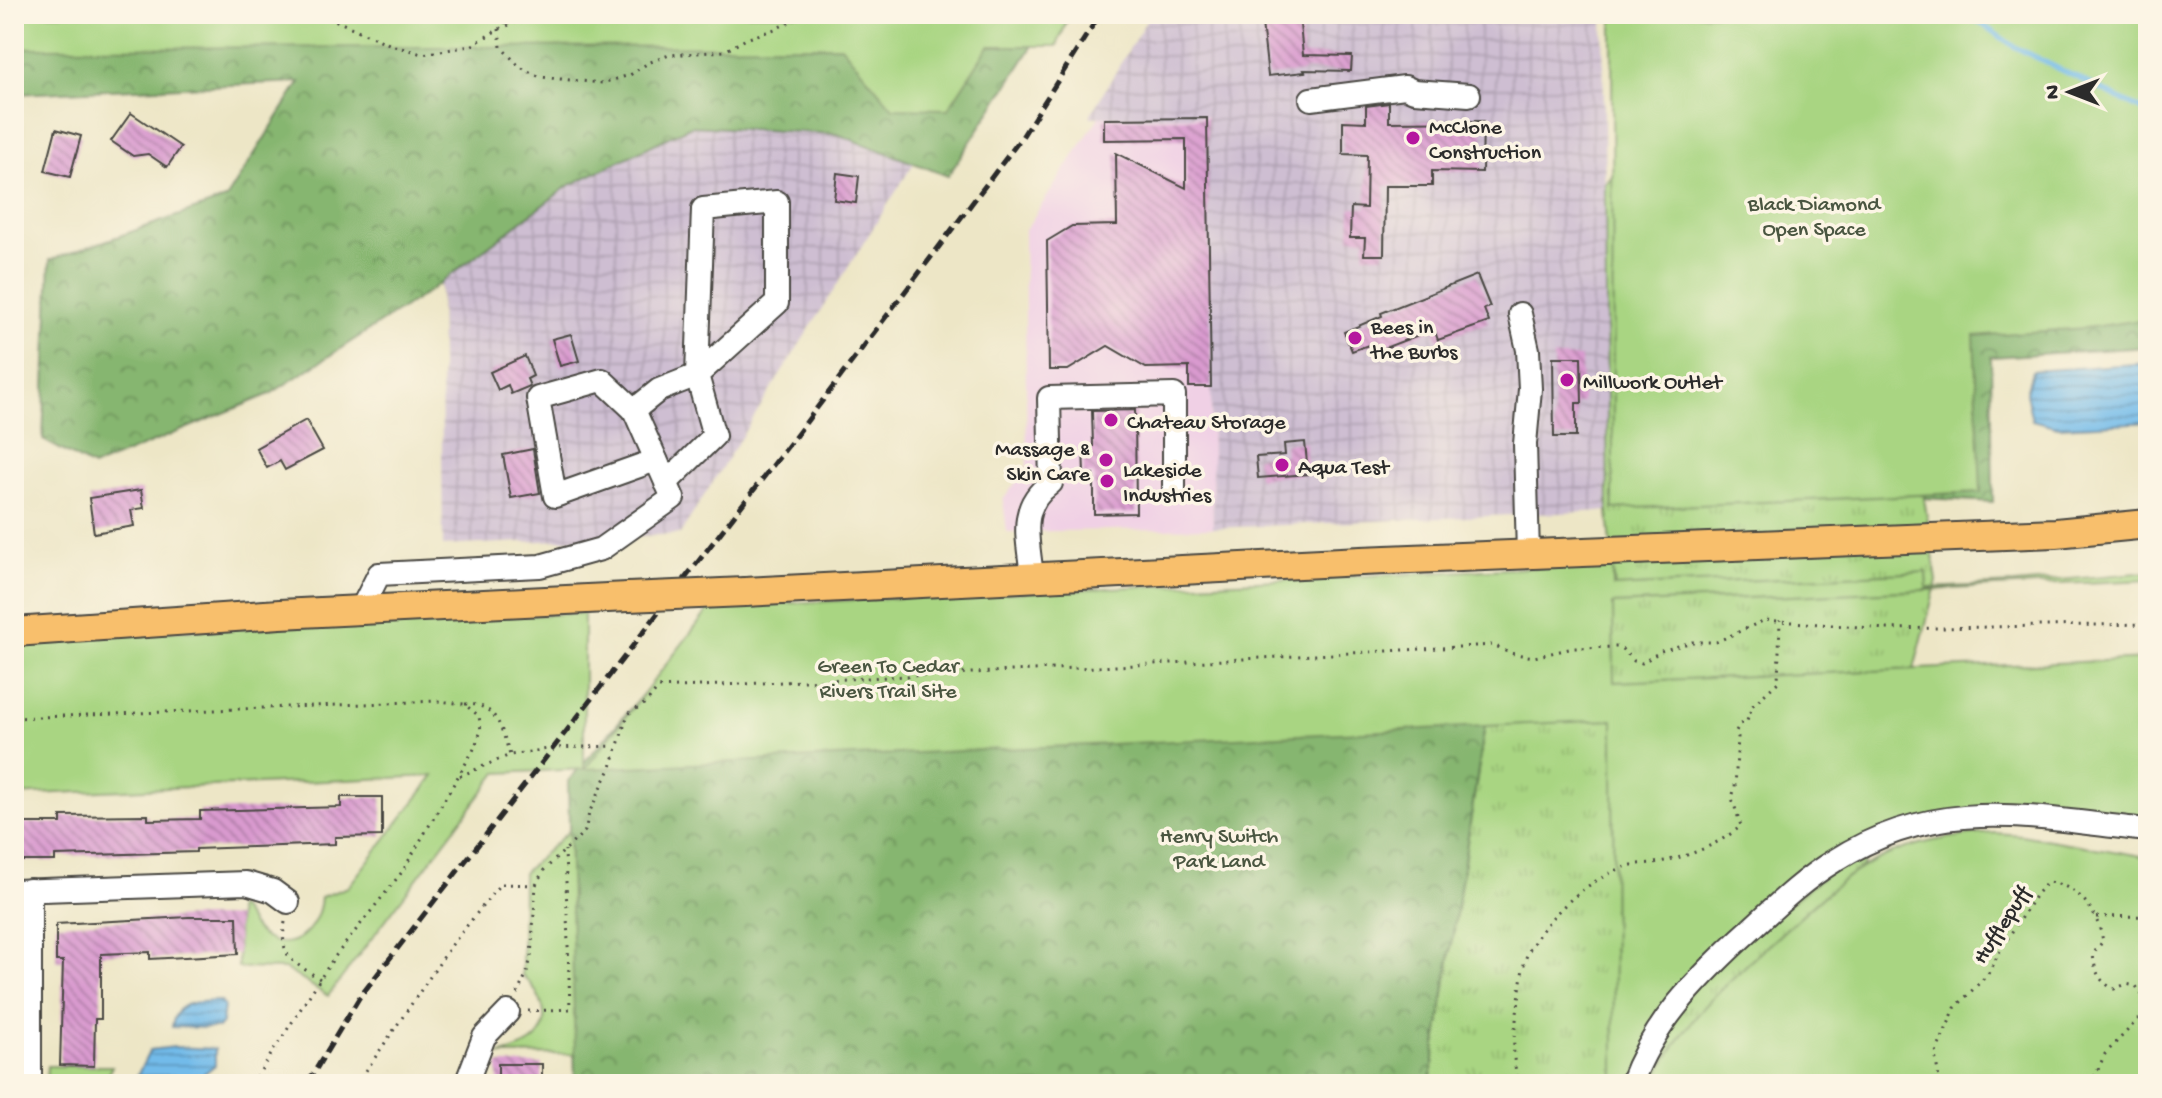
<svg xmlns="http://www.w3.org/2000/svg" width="2162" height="1098" viewBox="0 0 2162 1098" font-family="'Gochi Hand',sans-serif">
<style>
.built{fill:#f0d0e5}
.industrial{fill:url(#industrial-grid)}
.grass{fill:url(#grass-tufts);stroke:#6a8056;stroke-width:2}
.forest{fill:url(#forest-crowns);stroke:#58704e;stroke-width:2}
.park{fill:#a9d582;stroke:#6a8056;stroke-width:2}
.water{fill:url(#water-rules);stroke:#4e738a;stroke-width:2}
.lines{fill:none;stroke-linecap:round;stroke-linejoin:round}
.stream{stroke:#72bbea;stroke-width:5}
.building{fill:url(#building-back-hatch)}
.minor-casing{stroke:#484742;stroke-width:26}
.major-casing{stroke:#484742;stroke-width:32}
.path{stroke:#484742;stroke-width:3;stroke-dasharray:2 6;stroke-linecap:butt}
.minor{stroke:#fff;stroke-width:22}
.major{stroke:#f8bf6c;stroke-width:28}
.rail{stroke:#2b2b2b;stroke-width:5;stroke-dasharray:12 6;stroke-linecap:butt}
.major-bridge-casing{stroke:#484742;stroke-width:32;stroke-linecap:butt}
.major-bridge{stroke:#f8bf6c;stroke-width:28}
.poi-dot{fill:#b5179e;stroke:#fcf5e5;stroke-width:3}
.labels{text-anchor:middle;stroke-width:7;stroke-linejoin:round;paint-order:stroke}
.poi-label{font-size:22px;fill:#2b2b2b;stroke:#fcf5e5;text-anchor:start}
.park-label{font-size:22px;fill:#4a5641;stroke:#fcf5e5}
.street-label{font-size:22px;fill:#2b2b2b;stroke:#fcf5e5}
</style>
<defs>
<pattern id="industrial-grid" width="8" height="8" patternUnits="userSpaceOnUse" patternTransform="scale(2)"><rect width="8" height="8" fill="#cebed2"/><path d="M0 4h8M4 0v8" fill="none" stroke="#b1a3b4"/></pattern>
<pattern id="grass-tufts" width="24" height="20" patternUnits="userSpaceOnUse" patternTransform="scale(2)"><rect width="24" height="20" fill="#a9d582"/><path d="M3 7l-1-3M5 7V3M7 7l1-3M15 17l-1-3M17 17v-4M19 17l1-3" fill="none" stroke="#92b770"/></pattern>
<pattern id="forest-crowns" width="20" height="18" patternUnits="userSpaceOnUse" patternTransform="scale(2)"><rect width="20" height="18" fill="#86b670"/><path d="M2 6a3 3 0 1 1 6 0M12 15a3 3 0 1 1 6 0" fill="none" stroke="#6e945c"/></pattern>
<pattern id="water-rules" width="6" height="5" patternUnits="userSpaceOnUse" patternTransform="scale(2)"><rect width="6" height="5" fill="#72bbea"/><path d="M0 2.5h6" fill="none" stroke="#5e98be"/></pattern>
<pattern id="building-back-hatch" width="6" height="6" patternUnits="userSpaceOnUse" patternTransform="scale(2)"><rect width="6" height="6" fill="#d99acf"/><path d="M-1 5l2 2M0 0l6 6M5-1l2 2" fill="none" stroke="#b07ea8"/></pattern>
</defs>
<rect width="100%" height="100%" fill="#fcf5e5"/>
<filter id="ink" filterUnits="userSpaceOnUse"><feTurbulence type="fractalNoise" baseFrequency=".0125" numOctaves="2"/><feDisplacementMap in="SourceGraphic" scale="16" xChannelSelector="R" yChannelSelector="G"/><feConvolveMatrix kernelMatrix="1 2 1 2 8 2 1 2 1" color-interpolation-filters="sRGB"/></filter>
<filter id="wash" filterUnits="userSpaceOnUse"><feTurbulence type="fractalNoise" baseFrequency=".006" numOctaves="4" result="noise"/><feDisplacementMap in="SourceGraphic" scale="32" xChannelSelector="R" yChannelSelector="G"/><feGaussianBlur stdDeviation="1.8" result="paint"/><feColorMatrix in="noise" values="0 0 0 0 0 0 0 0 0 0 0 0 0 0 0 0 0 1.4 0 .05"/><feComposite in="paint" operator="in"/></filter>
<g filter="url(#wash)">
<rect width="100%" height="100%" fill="#ede6c6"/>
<polygon class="built" points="1207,116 1213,528 1007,532 1003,500 1027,467 1024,232 1099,117"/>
<g class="industrial">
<polygon points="1150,14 1603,14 1608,511 1213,528 1207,116 1089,117"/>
<polygon points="438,85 948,109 680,534 443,546"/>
</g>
<polygon class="grass" points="1635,150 1962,394 1924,498 1937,581 1806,1084 1430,1084 1505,594 1615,591 1608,511 1605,184"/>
<g class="forest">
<polygon points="14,14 1051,18 948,176 837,134 691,126 568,186 428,292 270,394 93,467 43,440 50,260 226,199 300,82 14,94"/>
<polygon points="2148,198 2148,347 1991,357 1993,502 1924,498 1962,394 1980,293"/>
<polygon points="1505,594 1430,1084 575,1084 568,781 694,635"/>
</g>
<g class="park">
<polygon points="14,14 1070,14 1057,46 989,46 948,109 893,108 841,46 14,48"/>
<polygon points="1612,14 2148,14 2148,319 2085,328 1974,336 1981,492 1613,509"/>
<polygon points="1613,564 1613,587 1926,572 1927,588 2015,584 2148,572 2148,580 1613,604 1614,682 2148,659 2148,834 2046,815 1877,834 1700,975 1630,1084 1614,1084 1613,720 585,769 711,607"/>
<path d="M 584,613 L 584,769 L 497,773 L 328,996 L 285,969 L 238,968 L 237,906 C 247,913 250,927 261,935 C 293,957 319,928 321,897 L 348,887 L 434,776 L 14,795 L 14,638 Z"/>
<path d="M 569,831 L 575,1054 L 499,1055 C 509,1052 521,1049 530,1043 C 557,1025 541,992 522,975 L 523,873 Z"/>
<path d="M 1995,833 L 2021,835 L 2148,857 L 2148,1084 L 1654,1084 C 1684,1017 1731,979 1784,931 C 1813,905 1841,877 1876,860 C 1914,842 1953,835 1995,833 Z"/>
<polygon points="47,1066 112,1066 103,1084 46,1084"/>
</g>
<g class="water">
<polygon points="2148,363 2148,422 2058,427 2032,420 2026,393 2032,371"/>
<path d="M 220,1001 L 224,1005 L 222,1023 L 218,1028 L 172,1027 C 176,999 197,1002 220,1001 Z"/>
<polygon points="175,1047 215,1049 215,1065 197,1079 198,1084 133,1084 150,1050"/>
</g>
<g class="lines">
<polyline class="stream" points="1967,14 2015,47 2148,113"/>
</g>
<g id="blocks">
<g class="building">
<polygon points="1261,14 1299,14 1303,55 1352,56 1351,71 1304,70 1305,72 1268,76"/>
<polygon points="1389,103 1389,122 1483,121 1482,172 1432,171 1432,186 1385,186 1384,255 1364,255 1365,238 1350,238 1351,207 1366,208 1367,155 1343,154 1343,121 1366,122 1366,106"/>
<polygon points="131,113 181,147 167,167 148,154 133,156 111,141"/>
<polygon points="1207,118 1211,387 1189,387 1189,367 1146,368 1108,346 1068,370 1049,370 1047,241 1072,226 1117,225 1116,153 1186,188 1186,139 1104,140 1104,119"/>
<polygon points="56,129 81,136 70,177 45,171"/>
<polygon points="837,173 859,176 856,203 834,200"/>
<polygon points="1477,275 1490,307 1484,309 1489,322 1438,340 1434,329 1377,351 1374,343 1352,351 1344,332 1382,316 1381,313"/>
<polygon points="571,334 579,361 560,366 552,339"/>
<polygon points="525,356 533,376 527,379 530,386 511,394 508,385 498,390 490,372"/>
<polygon points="1553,357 1581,357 1582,403 1576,403 1576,437 1554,437"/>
<polygon points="1135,410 1136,513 1094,514 1094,474 1084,474 1083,446 1093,446 1092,411"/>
<polygon points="306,420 323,450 285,470 280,461 267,468 256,448"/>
<polygon points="1305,442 1308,474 1258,478 1256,457 1285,455 1284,444"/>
<polygon points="533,449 540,493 511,498 503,455"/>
<polygon points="141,490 144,508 131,510 134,526 94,533 89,498"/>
<polygon points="341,797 382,797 382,836 335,837 335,844 196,849 196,852 55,856 55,861 14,861 14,823 61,823 61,816 148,815 148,820 200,819 200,811 341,807"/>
<polygon points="189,917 237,917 238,954 150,959 150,952 101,954 101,1019 95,1019 94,1066 60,1065 63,961 56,961 56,924"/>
<rect x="498" y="1064" width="44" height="20"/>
</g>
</g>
</g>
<g filter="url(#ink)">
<use href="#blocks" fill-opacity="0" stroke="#484742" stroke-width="2"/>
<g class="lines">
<defs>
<g id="minor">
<polyline points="1311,99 1405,87 1414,91 1469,95"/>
<polyline points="1520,314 1528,350 1530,389 1525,444 1528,554"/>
<polyline points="634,410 602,380 538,398 555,496 656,460"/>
<path d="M 1032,578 C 1029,540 1016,508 1051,483 L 1049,398 L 1174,395 L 1174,491"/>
<polyline points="361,610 379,574 540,566 601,549 673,498 634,410 659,390 697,375 703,209 777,202 777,303 697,375 714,436 666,483"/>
<polyline points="30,890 30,1084"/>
<polyline points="14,891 246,883 273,891 288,902"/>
<polyline points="466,1084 484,1037 508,1012"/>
<path d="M 1631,1084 C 1653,1024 1695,981 1740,939 C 1770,912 1799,882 1834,861 C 1940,794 2032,818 2148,830"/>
</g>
<g id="major">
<polyline points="745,592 1361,561 2056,533 2148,524"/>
<polyline points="14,632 280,614 628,597"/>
</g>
</defs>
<use href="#minor" class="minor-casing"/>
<use href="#major" class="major-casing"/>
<g class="path">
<polyline points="321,14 391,45 422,54 471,46 499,29 537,14"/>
<polyline points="505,14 506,26"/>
<polyline points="499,29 501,47 520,67 540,77 602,83 630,75 648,63 669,55 725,51 746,39 775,29 807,14"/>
<path d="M 465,704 C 498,704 501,728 510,755"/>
<polyline points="14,718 438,701 464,704 479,716 481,731 473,751 402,872 333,959 252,1084"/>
<polyline points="460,776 510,755 554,748 615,746"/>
<polyline points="2097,917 2148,916"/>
<path d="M 285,922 C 279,958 292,961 320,979"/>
<polyline points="517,994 527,973 531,957 536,885 543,871 585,831 589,813 611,767 628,714 647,702 658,688 1117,666 1494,645 1509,653 1534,657 1573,648 1620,647 1634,661 1642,663 1661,651 1692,642 1716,642 1765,620 1886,629 2148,624"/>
<polyline points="528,1011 570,1009 565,850"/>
<polyline points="357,1084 451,946 500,884 534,885"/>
<path d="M 1520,1084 C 1509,1058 1515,1027 1519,1000 C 1521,983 1522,961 1531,947 C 1551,912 1590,878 1628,866 C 1638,863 1649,864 1659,862 C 1688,857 1718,845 1741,826 L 1732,798 L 1735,787 L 1738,737 L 1736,731 L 1740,724 L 1747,721 L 1752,706 L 1778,682 L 1780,620"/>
<path d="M 1940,1084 L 1935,1055 L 1955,1008 L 1988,974 L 2002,947 L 2037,893 L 2048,882 C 2080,886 2097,911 2103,941 L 2093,954 C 2095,971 2098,981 2114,989 L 2126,984 L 2136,986 L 2148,1004"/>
<polyline points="2091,1084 2105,1054 2148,1009"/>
</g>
<use href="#minor" class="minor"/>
<use href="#major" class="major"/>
<polyline class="rail" points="307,1084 359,998 798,433 1022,137 1100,14"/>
<defs>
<polyline id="major-bridge" points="628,597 745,592"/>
</defs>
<use href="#major-bridge" class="major-bridge-casing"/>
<use href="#major-bridge" class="major-bridge"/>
</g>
</g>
<g class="poi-dot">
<circle cx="1413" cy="138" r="8"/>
<circle cx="1355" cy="338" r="8"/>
<circle cx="1567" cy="380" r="8"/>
<circle cx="1111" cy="420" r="8"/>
<circle cx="1106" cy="460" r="8"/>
<circle cx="1282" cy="465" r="8"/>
<circle cx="1107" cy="481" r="8"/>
</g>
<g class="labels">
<g class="poi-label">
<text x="1429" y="133">McClone<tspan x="1429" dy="25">Construction</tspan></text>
<text x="1371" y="333">Bees in<tspan x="1371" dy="25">the Burbs</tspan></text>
<text x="1583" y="388">Millwork Outlet</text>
<text x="1127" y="428">Chateau Storage</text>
<text x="1090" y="455" text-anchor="end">Massage &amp;<tspan x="1090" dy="25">Skin Care</tspan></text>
<text x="1298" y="473">Aqua Test</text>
<text x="1123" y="476">Lakeside<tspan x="1123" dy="25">Industries</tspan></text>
</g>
<g class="park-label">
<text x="1814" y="210">Black Diamond<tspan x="1814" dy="25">Open Space</tspan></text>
<text x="888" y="672">Green To Cedar<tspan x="888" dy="25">Rivers Trail Site</tspan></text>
<text x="1219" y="842">Henry Switch<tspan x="1219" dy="25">Park Land</tspan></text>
</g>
<g class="street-label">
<text transform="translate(2000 924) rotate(-57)" y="8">Hufflepuff</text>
</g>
</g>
<rect width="2162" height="1098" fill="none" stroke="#fcf5e5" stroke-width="48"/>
<g transform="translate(2070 92) rotate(270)" stroke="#fcf5e5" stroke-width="6" paint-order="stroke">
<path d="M0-6L14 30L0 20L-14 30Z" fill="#2b2b2b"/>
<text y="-12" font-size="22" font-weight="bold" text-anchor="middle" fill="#2b2b2b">N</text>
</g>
</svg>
